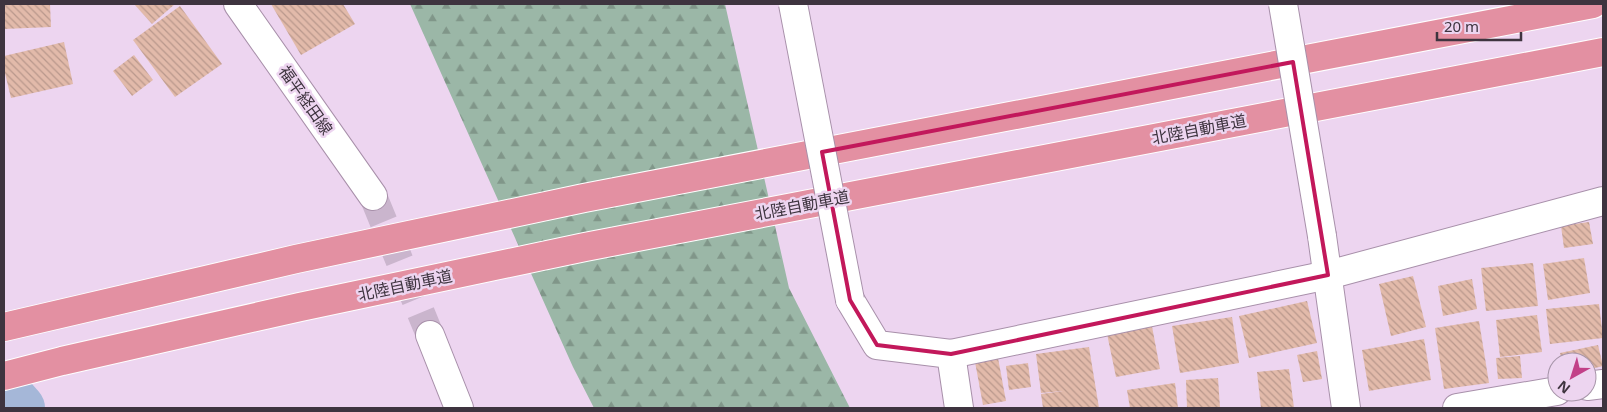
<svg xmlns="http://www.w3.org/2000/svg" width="1607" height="412" viewBox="0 0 1607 412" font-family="'Noto Sans','Noto Sans JP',sans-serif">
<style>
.forest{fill:url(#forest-firs)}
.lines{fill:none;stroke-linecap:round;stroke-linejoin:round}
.river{stroke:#a5b7d8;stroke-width:50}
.building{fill:url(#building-back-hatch)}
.secondary-tunnel{stroke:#cab5cd;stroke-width:28;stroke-dasharray:28 14;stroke-linecap:butt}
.street-casing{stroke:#a890aa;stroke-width:30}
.secondary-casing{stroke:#a890aa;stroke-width:30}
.highway-casing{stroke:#fff;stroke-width:30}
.street{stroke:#fff;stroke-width:28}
.secondary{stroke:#fff;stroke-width:28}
.highway{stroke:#e390a2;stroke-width:28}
.street-bridge-casing{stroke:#a890aa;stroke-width:30;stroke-linecap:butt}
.street-bridge{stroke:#fff;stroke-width:28}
.marked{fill:none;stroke:#c2185b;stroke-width:4;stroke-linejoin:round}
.labels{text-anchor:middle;stroke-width:5;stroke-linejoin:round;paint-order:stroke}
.street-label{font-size:16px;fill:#3e343f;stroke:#edd5f0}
</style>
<defs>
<pattern id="forest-firs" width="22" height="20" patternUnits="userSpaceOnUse" patternTransform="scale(1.25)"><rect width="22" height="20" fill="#9bb7a7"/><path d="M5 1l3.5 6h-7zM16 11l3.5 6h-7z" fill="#809689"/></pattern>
<pattern id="building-back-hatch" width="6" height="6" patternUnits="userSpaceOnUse" patternTransform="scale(1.25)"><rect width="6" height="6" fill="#e2baaa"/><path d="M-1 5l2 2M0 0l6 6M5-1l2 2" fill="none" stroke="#b9988c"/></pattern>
</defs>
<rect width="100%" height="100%" fill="#edd5f0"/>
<polygon class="forest" points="410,4 725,4 789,288 850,408 594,408 573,367"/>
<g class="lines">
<polyline class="river" points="4,390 20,408"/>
</g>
<g class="building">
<polygon points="4,4 50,4 51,27 4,29"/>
<polygon points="134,4 175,4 152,24"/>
<polygon points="271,4 343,4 355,24 301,55"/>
<polygon points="180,6 222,64 175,97 133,40"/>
<polygon points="64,42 73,84 11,98 4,69 4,56"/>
<polygon points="134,55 153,80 132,96 113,71"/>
<polygon points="1589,222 1593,244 1564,248 1561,226"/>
<polygon points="1584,258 1590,293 1548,300 1543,264"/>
<polygon points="1533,263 1538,306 1486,311 1481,268"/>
<polygon points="1413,276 1426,327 1391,336 1379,284"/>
<polygon points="1472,279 1477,309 1443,316 1438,286"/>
<polygon points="1307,301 1317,343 1249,358 1239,316"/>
<polygon points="1599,304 1603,338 1550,344 1546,309"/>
<polygon points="1537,315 1542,352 1500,357 1496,320"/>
<polygon points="1232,317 1239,363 1180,373 1172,326"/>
<polygon points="1151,321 1160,369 1116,377 1106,329"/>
<polygon points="1479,321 1489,383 1444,389 1435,328"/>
<polygon points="1424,339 1431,380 1369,391 1362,350"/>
<polygon points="1598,345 1603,366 1587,370 1587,362 1562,362 1560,353"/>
<polygon points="1089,347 1099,408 1043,408 1041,394 1063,391 1041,393 1036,354"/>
<polygon points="1317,351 1322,379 1303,382 1297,355"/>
<polygon points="1520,356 1522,378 1498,379 1496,358"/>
<polygon points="998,358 1006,401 983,405 975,362"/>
<polygon points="1028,363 1031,387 1009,390 1006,366"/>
<polygon points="1289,369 1294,408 1261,408 1257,372"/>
<polygon points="1218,378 1220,408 1187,408 1186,380"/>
<polygon points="1175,383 1178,408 1130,408 1127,390"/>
</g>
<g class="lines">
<polyline class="secondary-tunnel" points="373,196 430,335"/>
<defs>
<g id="street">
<polyline points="1322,236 1346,408"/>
<polyline points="850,300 877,345 951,354 959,408"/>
<polyline points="951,354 1328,275 1603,201"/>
<polyline points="1587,386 1603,384"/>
<polyline points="1457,408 1557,391"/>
</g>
<g id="secondary">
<polyline points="238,4 373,196"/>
<polyline points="430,335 459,408"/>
</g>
<g id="highway">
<polyline points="4,327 296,259 584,198 1593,4"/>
<polyline points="4,376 62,361 300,307 585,247 1603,52"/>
</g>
</defs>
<use href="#street" class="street-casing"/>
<use href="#secondary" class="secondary-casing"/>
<use href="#highway" class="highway-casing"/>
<use href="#street" class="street"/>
<use href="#secondary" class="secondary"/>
<use href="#highway" class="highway"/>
<defs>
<g id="street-bridge">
<polyline points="793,4 850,300"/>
<polyline points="1283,4 1322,236"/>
</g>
</defs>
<use href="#street-bridge" class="street-bridge-casing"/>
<use href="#street-bridge" class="street-bridge"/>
</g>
<path class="marked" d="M 1293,62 L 1328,275 L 951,354 L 877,345 L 850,300 L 822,152 Z"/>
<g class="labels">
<g class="street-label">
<text transform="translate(306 100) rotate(55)" y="6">福平経田線</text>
<text transform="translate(1199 129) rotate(-11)" y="6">北陸自動車道</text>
<text transform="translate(802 205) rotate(-11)" y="6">北陸自動車道</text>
<text transform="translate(405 285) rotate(-12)" y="6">北陸自動車道</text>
</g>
</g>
<rect width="1607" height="412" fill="none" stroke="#3e343f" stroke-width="10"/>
<g transform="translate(1572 377) rotate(219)"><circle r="24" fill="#edd5f0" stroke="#a795a9"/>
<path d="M0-4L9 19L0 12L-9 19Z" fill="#c24088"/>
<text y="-8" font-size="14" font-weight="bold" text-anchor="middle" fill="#3e343f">N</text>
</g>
<path d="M1437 32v8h84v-8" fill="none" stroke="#3e343f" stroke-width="2.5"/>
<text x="1444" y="32" font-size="15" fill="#3e343f" stroke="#edd5f0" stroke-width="4" paint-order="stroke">20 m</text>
</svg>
